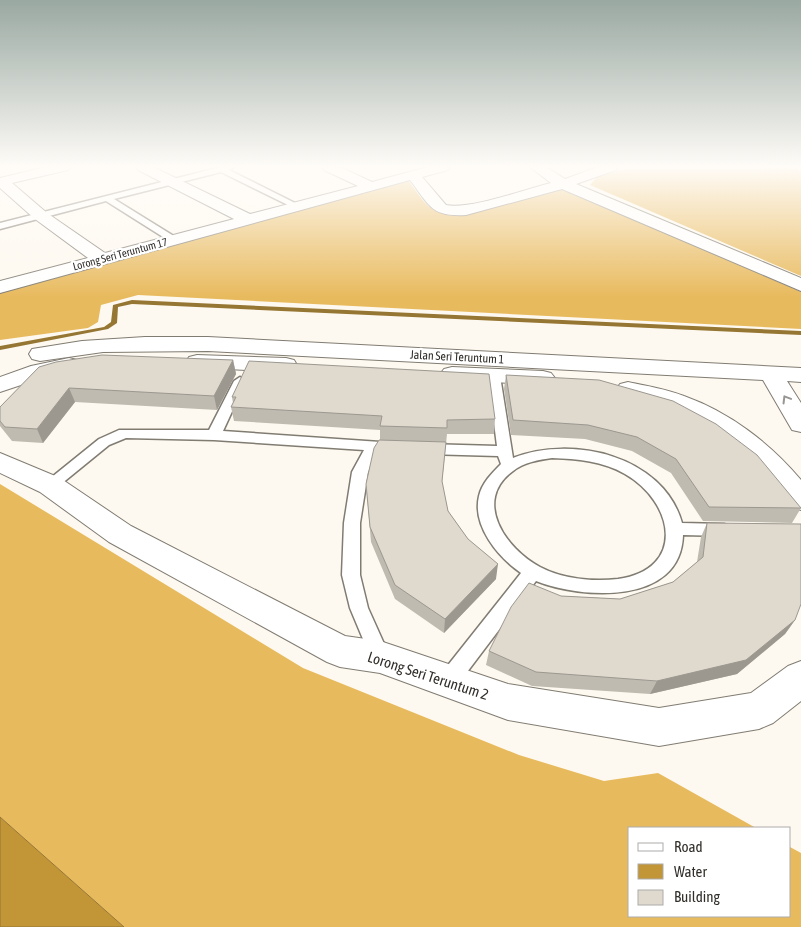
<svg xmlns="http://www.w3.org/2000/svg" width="801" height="927" viewBox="0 0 801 927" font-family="'Asap Condensed',sans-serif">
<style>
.forest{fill:#e8ba5e}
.water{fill:#c29537;stroke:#967633}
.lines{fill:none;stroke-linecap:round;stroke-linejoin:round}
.stream{fill:#967633;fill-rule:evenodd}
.lane-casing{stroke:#817c72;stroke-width:3}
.street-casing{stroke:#817c72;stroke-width:2}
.lane{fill:#fff;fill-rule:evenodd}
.street{fill:#fff;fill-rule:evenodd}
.wall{fill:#c0bbb1}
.shaded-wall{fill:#9c9890}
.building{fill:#dfd9ce;stroke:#9c9890}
.oneway{stroke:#989694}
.labels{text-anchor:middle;stroke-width:4.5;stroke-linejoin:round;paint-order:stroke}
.far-street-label{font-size:11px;fill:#312e2a;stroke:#fff}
.street-label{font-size:12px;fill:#312e2a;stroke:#fff}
.near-street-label{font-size:15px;fill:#312e2a;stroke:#fff}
</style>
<rect width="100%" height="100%" fill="#fef9f0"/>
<g class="forest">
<polygon points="631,167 792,167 801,170 801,276 590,185 597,177"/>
<path d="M 408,180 C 424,201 427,213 456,216 L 555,187 L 566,189 L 801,292 L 801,329 L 138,295 L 101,305 L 98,322 L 88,328 L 0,340 L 0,293 Z"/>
<polygon points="0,484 303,668 519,755 604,781 658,773 756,828 630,828 630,916 790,916 790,847 801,853 801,927 124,927 0,817"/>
</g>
<polygon class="water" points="0,817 124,927 0,927"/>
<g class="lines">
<polygon class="stream" points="132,300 801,331 801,335 132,304 118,307 117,323 108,329 0,350 0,346 104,327 111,322 113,305"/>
<defs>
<g id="lane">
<polygon points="221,167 235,167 229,170 301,206 294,208 221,172 114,199 177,238 177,242 171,242 106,201 0,229 0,223"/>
<path d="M 494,372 L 500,376 L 513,458 C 571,435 663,455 682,523 L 724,524 L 730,526 L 732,530 L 730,534 L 724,536 L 683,535 C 681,606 581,599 536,581 L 455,688 L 448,690 L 441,688 L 438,681 L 441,674 L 521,573 C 498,557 472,526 479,496 C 482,483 492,473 501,464 L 498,456 L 426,454 L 419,449 L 426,444 L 497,446 L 488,376 ZM 552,458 C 577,459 603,461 625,474 C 674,502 687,569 618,579 C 593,582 563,579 540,567 C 506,549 472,501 513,471 C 524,462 539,460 552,458 Z"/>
<polygon points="240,377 246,381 223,431 395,443 402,448 395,453 378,452 368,472 360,523 360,575 368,608 390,657 387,663 380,666 373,663 350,608 342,575 344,523 352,472 364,450 214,440 126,438 109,445 55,489 45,489 42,485 99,439 119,430 209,430 234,381"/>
</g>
<g id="street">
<path d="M 46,167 L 70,167 L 68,170 L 12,183 L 47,213 L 105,253 L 234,219 L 138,170 L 136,167 L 153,167 L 250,214 L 358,186 L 324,170 L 322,167 L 340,167 L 372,182 L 428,167 L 450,167 L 448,170 L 422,177 L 446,205 C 470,210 526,189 551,183 L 530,167 L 546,167 L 565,179 L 598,167 L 618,167 L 616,170 L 576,184 L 801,278 L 801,291 L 562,189 L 466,215 C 431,217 430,206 410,180 L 0,293 L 0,281 L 88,258 L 35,219 L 0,188 L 0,178 Z"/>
<polygon points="145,337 208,337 801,368 801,382 787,381 801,403 801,432 792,430 763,380 208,351 103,352 40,361 32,359 29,354 32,349 82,341"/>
<polygon points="197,355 286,358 294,360 297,365 294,370 286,372 189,367 186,362 189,357"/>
<polygon points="69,358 77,360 80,365 77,370 45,377 0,392 0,377 31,366"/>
<polygon points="452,367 543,371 551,373 555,378 551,383 543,385 444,379 440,374 444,369"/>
<path d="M 628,382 C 647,386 666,389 684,396 C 729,412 770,443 801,480 L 801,510 L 791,507 L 752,462 L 706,426 L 665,406 L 620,394 L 616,389 L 620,384 Z"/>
<polygon points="0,453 60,478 131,526 345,636 380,641 508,684 659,708 751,693 788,666 801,661 801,701 773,723 759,729 659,746 508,720 380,673 340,667 327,662 109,542 40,492 0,473"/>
</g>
</defs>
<use href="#lane" class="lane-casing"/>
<use href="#street" class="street-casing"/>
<use href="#lane" class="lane"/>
<use href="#street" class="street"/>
</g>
<g class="wall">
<polygon points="233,360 236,374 217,410 75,402 43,443 12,441 0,426 0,407 39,367"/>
<polygon points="506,375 801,508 792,523 703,521 671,473 632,451 585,439 511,435 504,389"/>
<polygon points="232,397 495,419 494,434 447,434 442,483 448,511 496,579 444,633 395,599 371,542 366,484 380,440 380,430 234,421 231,407 233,403"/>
<polygon points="707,523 795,620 785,634 737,674 650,694 532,686 486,665 489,651 561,596 620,599 673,582 697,562 701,537"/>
</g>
<g class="shaded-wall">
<polygon points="233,360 236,374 217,410 214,396"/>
<polygon points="69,388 75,402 43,443 37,429"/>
<polygon points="498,564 496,579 444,633 445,619"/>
<polygon points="795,620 785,634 737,674 650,694 657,681"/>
</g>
<g class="building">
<polygon points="102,355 233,360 214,396 69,388 37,429 5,427 0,421 0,407 39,367 56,362"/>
<polygon points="249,361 489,374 495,419 447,420 447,428 380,426 382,416 231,407 236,397 232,397"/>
<polygon points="506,375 599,380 673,401 716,424 757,455 801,508 709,507 676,459 637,437 588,425 513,420"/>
<polygon points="379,440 446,442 442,481 448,511 468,539 498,564 445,619 395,585 370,527 366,484 374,448"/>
<polygon points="707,523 801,524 801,604 795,620 746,660 657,681 536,672 489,651 511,607 529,583 561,596 620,599 673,582 703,557"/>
</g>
<defs><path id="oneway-chevron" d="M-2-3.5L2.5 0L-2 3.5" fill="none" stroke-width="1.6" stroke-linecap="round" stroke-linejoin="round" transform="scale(1.25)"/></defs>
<use class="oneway" href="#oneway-chevron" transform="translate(786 399) rotate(-121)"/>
<linearGradient id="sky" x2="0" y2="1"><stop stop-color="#99a8a1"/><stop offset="0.56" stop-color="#fffcf8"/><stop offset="1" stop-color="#fffcf8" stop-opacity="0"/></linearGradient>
<rect width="801" height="297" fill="url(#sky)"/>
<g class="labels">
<g class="far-street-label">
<text transform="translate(120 254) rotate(-15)" y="4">Lorong Seri Teruntum 17</text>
</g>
<g class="street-label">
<text transform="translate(457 357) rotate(3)" y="4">Jalan Seri Teruntum 1</text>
</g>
<g class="near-street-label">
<text transform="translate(428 676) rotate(18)" y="5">Lorong Seri Teruntum 2</text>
</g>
</g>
<rect x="628" y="827" width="162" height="90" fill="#ffffff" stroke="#adabaa"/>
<rect x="638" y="843" width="25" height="8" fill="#ffffff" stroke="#adabaa"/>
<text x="674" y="852" font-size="15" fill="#312e2a">Road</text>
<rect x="638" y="864" width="25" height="15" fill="#c29537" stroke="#adabaa"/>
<text x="674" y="877" font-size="15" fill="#312e2a">Water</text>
<rect x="638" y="890" width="25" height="15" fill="#dfd9ce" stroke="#adabaa"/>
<text x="674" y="902" font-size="15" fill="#312e2a">Building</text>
</svg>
